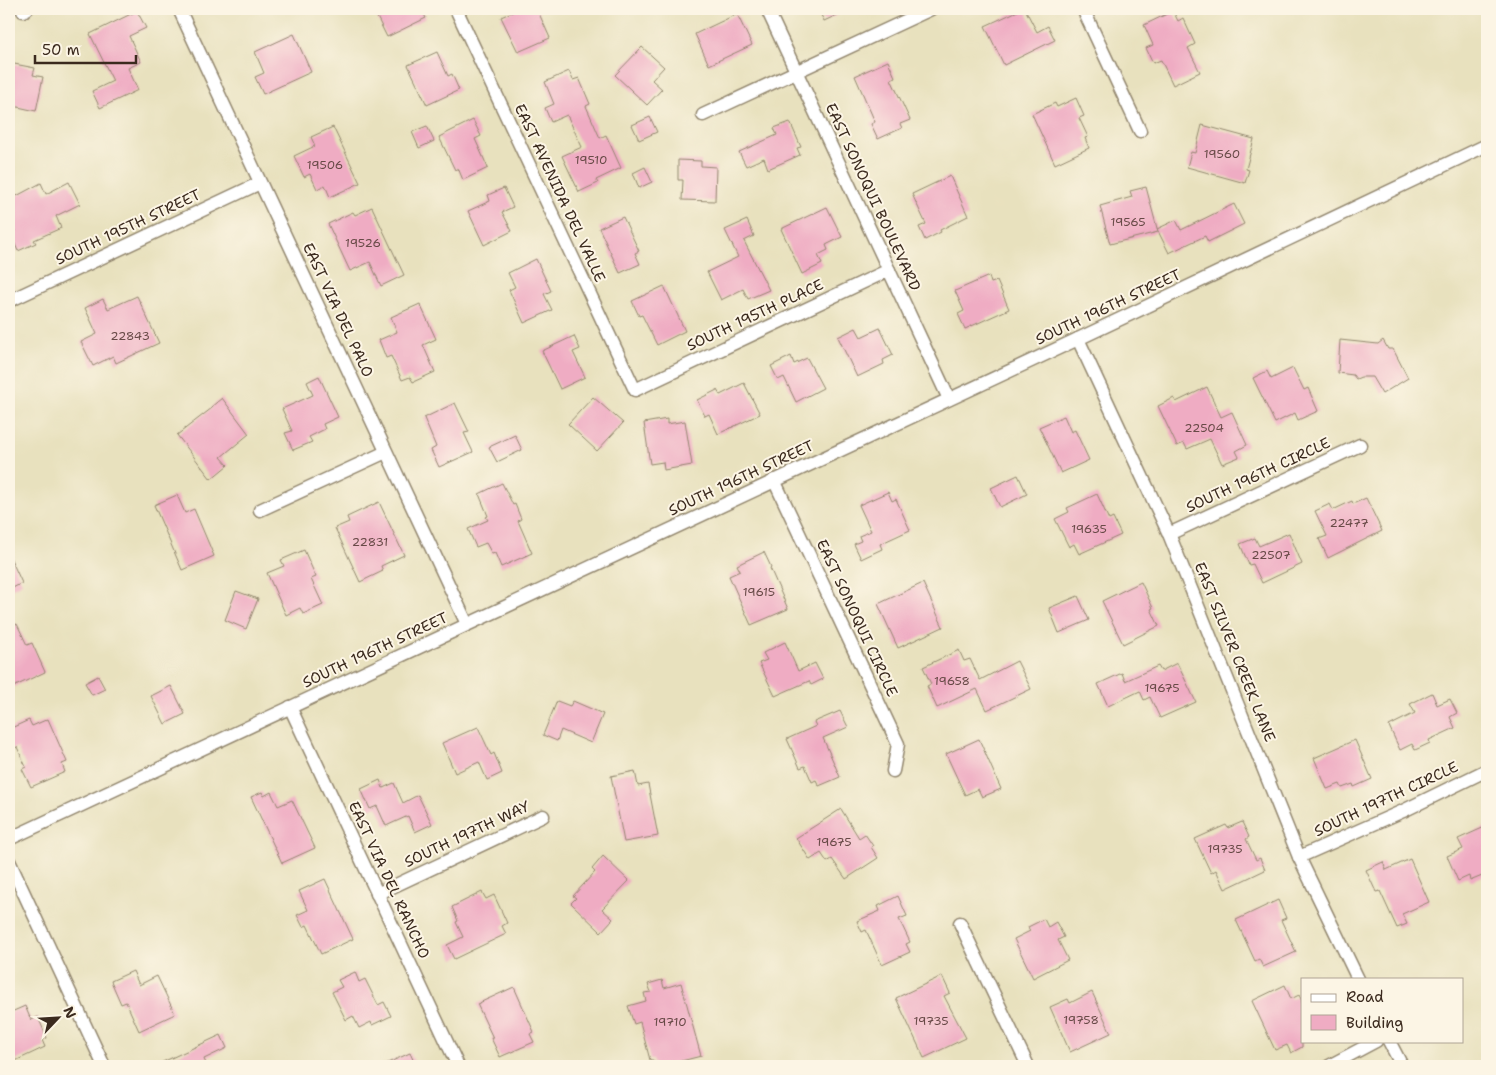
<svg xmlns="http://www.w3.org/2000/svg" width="1496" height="1075" viewBox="0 0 1496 1075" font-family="'Shantell Sans',sans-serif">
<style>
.building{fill:#efacc3}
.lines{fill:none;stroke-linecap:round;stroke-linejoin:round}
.minor-casing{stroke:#92866e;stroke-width:15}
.minor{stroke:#fff;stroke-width:12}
.labels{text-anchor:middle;stroke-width:4;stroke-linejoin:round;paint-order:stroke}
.number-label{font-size:12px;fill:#684a47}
.street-label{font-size:15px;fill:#3b2a1e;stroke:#fcf5e5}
</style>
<rect width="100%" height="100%" fill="#fcf5e5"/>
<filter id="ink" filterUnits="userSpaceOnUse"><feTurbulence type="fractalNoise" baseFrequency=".02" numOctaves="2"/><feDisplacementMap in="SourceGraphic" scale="10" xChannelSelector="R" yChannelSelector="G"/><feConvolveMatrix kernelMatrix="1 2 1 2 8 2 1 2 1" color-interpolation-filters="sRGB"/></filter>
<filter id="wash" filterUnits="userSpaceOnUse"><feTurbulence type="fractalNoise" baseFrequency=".0096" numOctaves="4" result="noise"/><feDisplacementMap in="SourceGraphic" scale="20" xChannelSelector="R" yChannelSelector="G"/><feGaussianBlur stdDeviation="1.12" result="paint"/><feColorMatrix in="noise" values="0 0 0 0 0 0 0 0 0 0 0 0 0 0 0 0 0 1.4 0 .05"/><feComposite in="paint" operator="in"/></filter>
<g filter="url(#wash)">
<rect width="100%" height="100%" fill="#e8e1be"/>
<g id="blocks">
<g class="building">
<polygon points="373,9 421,9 426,18 387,37"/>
<polygon points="519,9 537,9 550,38 518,52 501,17"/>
<polygon points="818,9 850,9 824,21"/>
<polygon points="1022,9 1025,9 1037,32 1048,26 1055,40 1004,65 985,26"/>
<polygon points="137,11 146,28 129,36 141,62 128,68 138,90 100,108 92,91 113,81 90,34"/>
<polygon points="1173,11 1178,21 1183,18 1195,44 1188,48 1200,72 1173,85 1161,60 1153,63 1146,48 1153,45 1144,25"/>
<polygon points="737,14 752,45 709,65 695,34"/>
<polygon points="294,34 311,72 263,94 255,77 264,73 255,52"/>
<polygon points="642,47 664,67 652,80 662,89 647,105 615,75"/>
<polygon points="437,52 448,76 452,74 459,90 427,105 408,65"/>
<polygon points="888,61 895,77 891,79 910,120 900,124 902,128 878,139 871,124 875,122 855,76"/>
<polygon points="9,63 35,68 33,75 43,77 36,111 9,105"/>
<polygon points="569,71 573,80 579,78 590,104 586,106 600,138 606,135 621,168 596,180 598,183 579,192 562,156 582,147 567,115 551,122 545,108 554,104 545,82"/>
<polygon points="1076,98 1084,116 1079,118 1088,137 1085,138 1089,148 1055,164 1032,114 1055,103 1057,107"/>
<polygon points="650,117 657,132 639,140 632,125"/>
<polygon points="473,120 481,136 475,139 488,168 463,180 458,168 455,170 439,137"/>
<polygon points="790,122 801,147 797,148 800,155 768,169 764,158 746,166 739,152 777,135 774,128"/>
<polygon points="1202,125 1254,139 1246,169 1249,170 1245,183 1187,167 1191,152 1195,153"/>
<polygon points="427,126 434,141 419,148 412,132"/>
<polygon points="333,127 360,183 330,197 325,185 317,189 310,174 304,177 294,156 315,146 311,137"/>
<polygon points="678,160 701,161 701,166 716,167 715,201 682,200 683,180 678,180"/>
<polygon points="645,167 652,182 639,188 633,173"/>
<polygon points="950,176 968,216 940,230 941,232 925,240 919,227 926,224 912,194"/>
<polygon points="69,182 80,204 56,216 61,228 34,240 36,243 18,251 10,233 15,231 9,218 9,200 41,183 46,194"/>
<polygon points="1146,187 1158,232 1110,244 1100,206 1132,197 1130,191"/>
<polygon points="504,188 513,207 502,212 512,231 484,245 468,211 490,201 488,195"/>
<polygon points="1234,204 1244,224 1208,242 1205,236 1169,253 1157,229 1176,220 1181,230"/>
<polygon points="372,207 404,275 381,286 370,262 350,271 328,224 353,212 355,215"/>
<polygon points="827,207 842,237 826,245 828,250 818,255 822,264 802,274 781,229"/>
<polygon points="623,217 639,251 635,253 640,264 620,273 599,228"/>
<polygon points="747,220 754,236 744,241 769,290 748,299 743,289 721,300 707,272 738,257 725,230"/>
<polygon points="536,259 551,291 544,294 552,310 524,323 509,290 515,287 508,273"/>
<polygon points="989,276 991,283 997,281 1009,309 965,329 958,314 964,311 955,291"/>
<polygon points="664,286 685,331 657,345 642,315 639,316 632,301"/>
<polygon points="137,296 159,343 116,363 113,356 93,366 81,342 97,334 85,308 103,299 108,309"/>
<polygon points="420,304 436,339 423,345 435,372 413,382 410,377 402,380 391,356 386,358 379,340 397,332 391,317"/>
<polygon points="856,328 861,337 880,328 893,355 883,360 884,364 857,377 838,337"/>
<polygon points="574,336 580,349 573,352 585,377 560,389 542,351"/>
<polygon points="1340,340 1378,344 1383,340 1388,349 1393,349 1408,378 1382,394 1372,377 1361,377 1356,379 1353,375 1338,373"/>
<polygon points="791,356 794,364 807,358 823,388 796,402 784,377 778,380 771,366"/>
<polygon points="1293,368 1304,390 1308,388 1318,411 1298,420 1295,413 1275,423 1253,378 1267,371 1271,379"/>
<polygon points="319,376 338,417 323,424 325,429 309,437 312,442 293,450 285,433 292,431 282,409 313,395 307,382"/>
<polygon points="744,383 760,414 718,434 709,414 705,416 697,400 717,390 720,395"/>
<polygon points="1207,387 1221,417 1232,412 1247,445 1236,451 1239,457 1222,464 1210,439 1187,449 1184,443 1177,446 1158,406 1174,398 1176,402"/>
<polygon points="593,397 623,423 597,451 568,424"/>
<polygon points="222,398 249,434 221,457 228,465 211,479 177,435 212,408 211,407"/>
<polygon points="455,403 469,432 464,433 473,452 439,467 431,450 436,447 424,418"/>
<polygon points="1064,416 1071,432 1075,430 1089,460 1061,473 1039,427"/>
<polygon points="667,419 667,424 685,421 692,465 664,470 663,462 650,464 644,423"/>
<polygon points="515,435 522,450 497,462 489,447"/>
<polygon points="1018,475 1027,494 1000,507 991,488"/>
<polygon points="502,483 513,505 515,504 521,519 518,521 532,553 501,567 495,553 492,554 486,543 476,547 468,529 488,520 486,517 488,516 479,494"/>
<polygon points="888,492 892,501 896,499 910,530 880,544 882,549 861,559 854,544 861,541 859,536 871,531 859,505"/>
<polygon points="1097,494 1109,520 1113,518 1121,535 1079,554 1074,544 1069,547 1055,519 1069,512 1067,508"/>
<polygon points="177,495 185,513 194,509 214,556 182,570 154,505"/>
<polygon points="1366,498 1382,531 1328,558 1319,539 1327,536 1315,511 1330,504 1333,510 1352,501 1353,504"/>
<polygon points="379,502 404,555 381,566 383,571 360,582 335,528 349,522 347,517"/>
<polygon points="1289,533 1302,564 1262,583 1253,564 1249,565 1240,544 1255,538 1259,546"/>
<polygon points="304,550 316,577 311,579 323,605 303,614 300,608 286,615 267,573 284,566 281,560"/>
<polygon points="764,552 771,567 770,568 788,609 751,625 729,576 740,571 737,565"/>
<polygon points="9,555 22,583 9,590"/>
<polygon points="1141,582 1153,608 1151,609 1159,626 1123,644 1102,601"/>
<polygon points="923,583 943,627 898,648 878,604"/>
<polygon points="236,591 258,599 246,629 225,620"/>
<polygon points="1078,596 1089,620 1059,633 1049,608"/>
<polygon points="17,624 27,645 32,643 45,672 9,689 9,627"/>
<polygon points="785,642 798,671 815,663 823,679 811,685 809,681 775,696 759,663 767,660 763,653"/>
<polygon points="959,650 964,661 970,659 980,680 1017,661 1031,689 987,710 977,689 937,708 927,686 931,684 923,667"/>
<polygon points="1177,663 1196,702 1160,718 1150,697 1144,700 1140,691 1108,706 1098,684 1122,673 1125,681 1158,666 1161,671"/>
<polygon points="98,676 105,689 92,695 85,683"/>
<polygon points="171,686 185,714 165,724 151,696"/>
<polygon points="1432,693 1437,705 1450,699 1457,713 1450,717 1455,728 1429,740 1430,743 1415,750 1412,744 1400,750 1389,726 1415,713 1410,704"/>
<polygon points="557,701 570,706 573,701 603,714 591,743 561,730 557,741 543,735"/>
<polygon points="840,711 848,727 823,738 840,777 819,786 816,780 812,782 805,766 800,768 787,739 816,726 814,722"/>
<polygon points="48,719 67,762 62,764 65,772 31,787 22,769 26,767 17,747 9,751 9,729 29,720 32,726"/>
<polygon points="478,727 491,755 494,753 502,773 487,780 479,762 455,773 442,743"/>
<polygon points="979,739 1001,789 982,797 978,789 965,795 946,754"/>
<polygon points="1355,740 1372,779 1354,787 1353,784 1342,788 1340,784 1327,789 1314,758"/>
<polygon points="635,771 638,786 648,784 658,836 624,842 611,776"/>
<polygon points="380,780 383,788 394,783 403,803 418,795 432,824 415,832 408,816 386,826 377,806 370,809 361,789"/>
<polygon points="262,792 264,796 271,792 278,806 292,800 315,848 282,863 251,797"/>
<polygon points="841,809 859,838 865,834 873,846 871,847 878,858 846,879 832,859 827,862 821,853 810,860 796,838"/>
<polygon points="1242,822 1249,837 1246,839 1256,860 1260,858 1265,870 1225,889 1216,870 1211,873 1195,839 1226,825 1228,828"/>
<polygon points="1487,826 1487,874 1470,881 1469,876 1458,881 1447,856 1463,849 1458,839"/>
<polygon points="603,856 629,881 602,909 613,919 601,932 571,903 576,898 573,896 595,872 592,869"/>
<polygon points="1410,859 1429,902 1402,914 1407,924 1397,928 1380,891 1376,892 1366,870 1383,862 1386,870"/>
<polygon points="325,879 353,939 321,954 307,925 303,927 297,915 308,910 299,891"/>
<polygon points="482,892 486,899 494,895 507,923 502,926 506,934 454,959 447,945 463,937 456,922 458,921 452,907"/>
<polygon points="898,896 907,916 899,919 910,942 906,944 910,952 882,965 866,930 862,932 857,921 880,911 878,906"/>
<polygon points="1278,900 1286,918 1281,920 1296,952 1263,967 1259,959 1255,961 1236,920"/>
<polygon points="1044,919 1048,927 1056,922 1064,937 1058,940 1068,960 1033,978 1014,939 1030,931 1028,927"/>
<polygon points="133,971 139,985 157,976 175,1014 139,1031 126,1002 121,1004 111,981"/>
<polygon points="355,972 359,982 365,979 378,1005 384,1002 391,1016 372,1025 371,1022 359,1028 353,1016 346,1020 332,992 342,987 338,980"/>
<polygon points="942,976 950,993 944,996 966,1038 924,1058 896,998"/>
<polygon points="662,980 664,988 681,983 701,1056 662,1066 655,1066 653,1060 650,1060 640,1022 634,1024 628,1006 646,1001 644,993 651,992 648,984"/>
<polygon points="1285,985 1291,999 1299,995 1302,1001 1302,1047 1291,1053 1287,1045 1275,1050 1252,1001"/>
<polygon points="514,987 534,1032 530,1034 534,1042 500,1057 491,1038 493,1038 477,1004"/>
<polygon points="1092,992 1111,1033 1070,1052 1050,1007 1068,999 1070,1003"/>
<polygon points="25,1006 31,1020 38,1017 47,1038 42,1040 45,1047 13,1062 9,1053 9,1013"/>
<polygon points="221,1035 227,1048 204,1059 207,1066 154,1066"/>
<polygon points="410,1053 416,1066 381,1066"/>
</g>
</g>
</g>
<g filter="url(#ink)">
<use href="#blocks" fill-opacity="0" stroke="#92866e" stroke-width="1"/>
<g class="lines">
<defs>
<g id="minor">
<polyline points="179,9 467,624"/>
<polyline points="456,9 635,390 889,270"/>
<polyline points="767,9 949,399"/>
<polyline points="1083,9 1140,131"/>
<polyline points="23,11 27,9"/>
<polyline points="703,115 931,9"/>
<polyline points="9,301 260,183"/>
<polyline points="1078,339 1169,534 1299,857 1358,979"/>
<polyline points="774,480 898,744 893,771"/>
<polyline points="260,510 386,452"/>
<polyline points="1169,534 1360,445"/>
<polyline points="290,707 458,1066"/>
<polyline points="9,839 1078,339 1487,145"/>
<polyline points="1299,857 1403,811 1487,770"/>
<polyline points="9,861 104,1066"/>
<polyline points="377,894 543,816"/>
<polyline points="960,923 1028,1066"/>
<polyline points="1389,1041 1402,1066"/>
<polyline points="1329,1066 1376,1041"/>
</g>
</defs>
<use href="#minor" class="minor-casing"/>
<use href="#minor" class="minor"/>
</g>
</g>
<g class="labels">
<g class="number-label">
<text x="1222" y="158">19560</text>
<text x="591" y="164">19510</text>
<text x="325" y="169">19506</text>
<text x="1128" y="226">19565</text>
<text x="363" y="247">19526</text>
<text x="130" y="340">22843</text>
<text x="1204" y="432">22504</text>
<text x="1349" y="527">22477</text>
<text x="1089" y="533">19635</text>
<text x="370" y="546">22831</text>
<text x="1271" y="559">22507</text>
<text x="759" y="596">19615</text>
<text x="952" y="685">19658</text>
<text x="1162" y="692">19675</text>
<text x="834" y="846">19675</text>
<text x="1225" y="853">19735</text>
<text x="1081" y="1024">19758</text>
<text x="931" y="1025">19735</text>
<text x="670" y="1026">19710</text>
</g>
<g class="street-label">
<text transform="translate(560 193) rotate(65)" y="5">EAST AVENIDA DEL VALLE</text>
<text transform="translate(873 197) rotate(65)" y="5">EAST SONOQUI BOULEVARD</text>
<text transform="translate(128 227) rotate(-25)" y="5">SOUTH 195TH STREET</text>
<text transform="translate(1108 307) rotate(-25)" y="5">SOUTH 196TH STREET</text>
<text transform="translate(338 310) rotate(65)" y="5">EAST VIA DEL PALO</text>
<text transform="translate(755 315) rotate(-25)" y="5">SOUTH 195TH PLACE</text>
<text transform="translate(1258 475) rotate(-25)" y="5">SOUTH 196TH CIRCLE</text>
<text transform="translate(741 478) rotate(-25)" y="5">SOUTH 196TH STREET</text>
<text transform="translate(857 618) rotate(65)" y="5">EAST SONOQUI CIRCLE</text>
<text transform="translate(375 650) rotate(-25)" y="5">SOUTH 196TH STREET</text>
<text transform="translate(1235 652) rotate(68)" y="5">EAST SILVER CREEK LANE</text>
<text transform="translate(1386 799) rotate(-25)" y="5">SOUTH 197TH CIRCLE</text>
<text transform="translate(467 834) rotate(-25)" y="5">SOUTH 197TH WAY</text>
<text transform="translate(389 880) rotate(65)" y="5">EAST VIA DEL RANCHO</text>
</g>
</g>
<rect width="1496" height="1075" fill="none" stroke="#fcf5e5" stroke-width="30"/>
<rect x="1301" y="978" width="162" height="65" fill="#fcf5e5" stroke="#afa495"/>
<rect x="1311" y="994" width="25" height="8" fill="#ffffff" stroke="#afa495"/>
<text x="1346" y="1002" font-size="15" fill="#3b2a1e">Road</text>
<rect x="1311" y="1015" width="25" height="15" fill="#efacc3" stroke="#afa495"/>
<text x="1346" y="1028" font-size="15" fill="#3b2a1e">Building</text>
<g transform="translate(58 1018) rotate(65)" stroke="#fcf5e5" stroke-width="4" paint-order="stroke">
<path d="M0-4L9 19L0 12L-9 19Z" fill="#3b2a1e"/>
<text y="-8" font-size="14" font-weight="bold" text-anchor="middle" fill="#3b2a1e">N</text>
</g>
<path d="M35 55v8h101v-8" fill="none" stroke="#3b2a1e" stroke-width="2.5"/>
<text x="42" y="55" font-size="15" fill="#3b2a1e" stroke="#fcf5e5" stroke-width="4" paint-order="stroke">50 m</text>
</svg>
